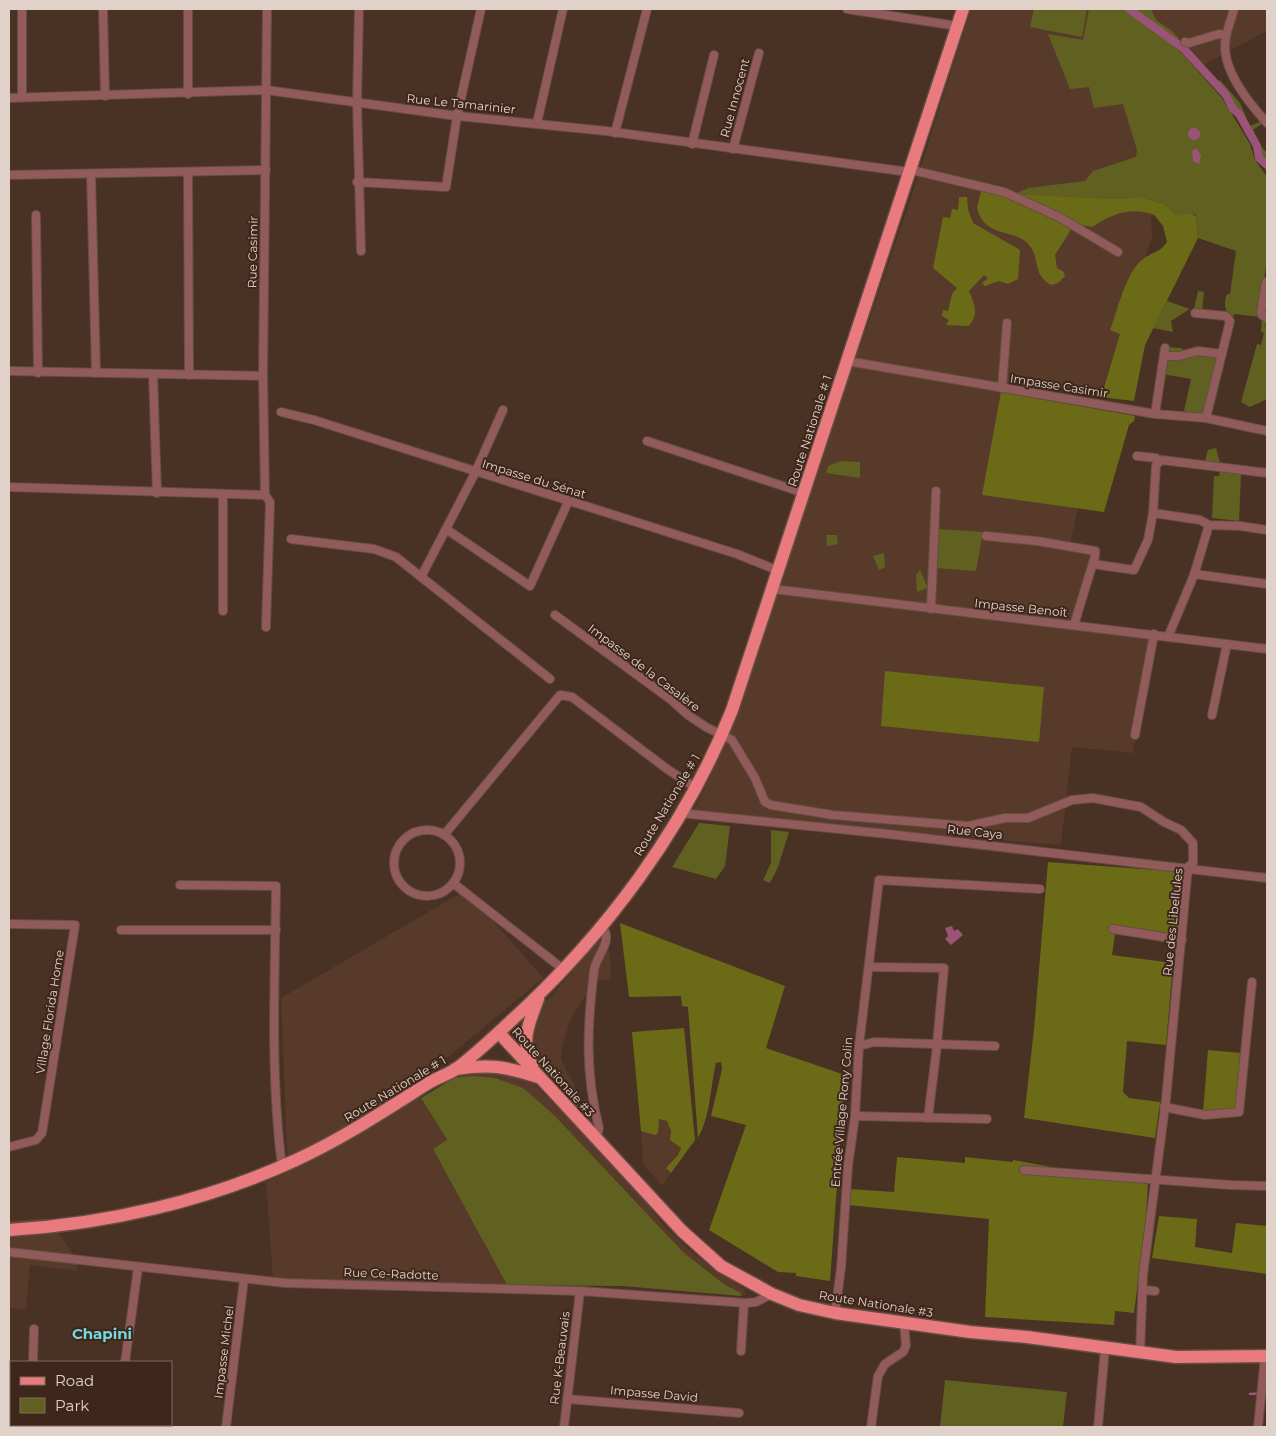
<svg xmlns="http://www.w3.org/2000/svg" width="1276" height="1436" viewBox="0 0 1276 1436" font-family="Montserrat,sans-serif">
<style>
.built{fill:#583a2a}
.green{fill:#606121}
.forest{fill:#6a6a17}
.water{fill:#9a5478}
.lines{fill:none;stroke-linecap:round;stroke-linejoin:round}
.stream{stroke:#9a5478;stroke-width:2.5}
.canal{stroke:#9a5478;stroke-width:8}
.street-casing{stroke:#644e41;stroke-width:10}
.primary-casing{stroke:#644e41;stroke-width:15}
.street{stroke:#925b5b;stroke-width:8}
.primary{stroke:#e97a7d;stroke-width:12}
.labels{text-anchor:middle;stroke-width:4;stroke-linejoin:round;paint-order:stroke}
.street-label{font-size:12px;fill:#e0d1c9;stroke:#3e271a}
.quarter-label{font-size:15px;font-weight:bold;fill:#6fdbe2;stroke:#3e271a}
</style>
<rect width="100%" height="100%" fill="#493123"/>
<g class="built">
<polygon points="971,9 1267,9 1267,31 1147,95 1152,237 1101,394 1013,381 1005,403 1079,503 1070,545 1102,549 1076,629 1155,639 1133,753 1072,747 1061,845 881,830 694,810 710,777 763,637 808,497 907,210"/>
<polygon points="466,890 543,978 452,1054 410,1081 447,1141 433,1149 507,1285 273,1279 266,1182 288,1172 281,998"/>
<polygon points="599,939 601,941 601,948 610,953 611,979 591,981 589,990 570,1020 561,1051 561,1059 566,1070 591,1116 587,1119 535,1062 528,1045 543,1003 552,996"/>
<polygon points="468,1070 518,1074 537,1086 643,1198 663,1225 694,1254 744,1289 746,1295 741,1296 741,1293 724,1284 683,1252 555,1116 541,1105 495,1078 454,1078"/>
<polygon points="659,1119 667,1121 671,1131 670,1137 681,1148 678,1155 666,1168 671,1173 662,1186 643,1163 641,1131 647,1132"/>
<polygon points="44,1218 63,1239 77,1261 77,1271 30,1265 26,1310 9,1308 9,1221"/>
</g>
<g class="green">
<polygon points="1034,9 1087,9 1082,37 1030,27"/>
<path d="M 1089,9 L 1123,9 L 1178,49 L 1222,98 L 1250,144 L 1255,160 L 1267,177 L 1267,258 L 1259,317 L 1234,314 L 1233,318 L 1230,317 C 1225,310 1223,303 1227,294 L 1230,294 L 1236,251 L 1198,238 L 1196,215 L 1190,213 L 1176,217 L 1165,204 L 1141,197 L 1117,199 L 1014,194 L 1028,188 L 1085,181 L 1093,171 L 1136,157 L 1137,150 L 1123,104 L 1094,108 L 1089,87 L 1070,89 L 1048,34 L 1083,40 Z"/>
<polygon points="1132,9 1151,9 1156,20 1172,31 1179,39 1174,40 1152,26"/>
<polygon points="1220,80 1240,103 1250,126 1262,121 1263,123 1253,130 1260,145 1267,153 1267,166 1247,129 1218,87 1217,82"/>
<polygon points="1198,291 1204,292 1202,311 1194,309"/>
<polygon points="1167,301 1190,309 1171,321 1173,332 1153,328"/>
<polygon points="1262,319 1267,320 1265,327 1267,328 1267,399 1250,407 1241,402 1257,344 1261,345 1264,333 1261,332"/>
<polygon points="1167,347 1181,348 1189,355 1195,353 1217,356 1203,414 1184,411 1191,379 1162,374"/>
<polygon points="1216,448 1220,463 1205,461 1208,450"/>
<polygon points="841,461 860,462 860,478 826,473 828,466"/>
<polygon points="1220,471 1241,474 1239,521 1212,518 1214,476 1219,476"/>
<polygon points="937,529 983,532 976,571 935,568"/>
<polygon points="826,535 837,535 838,544 827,546"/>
<polygon points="884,553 885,567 879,570 873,556"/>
<polygon points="920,570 928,588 917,592 916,575"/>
<polygon points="699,823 730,826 725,866 716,879 672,867"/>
<polygon points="771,830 789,832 778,867 770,883 763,880 771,863"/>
<polygon points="473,1076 495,1078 523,1088 555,1116 683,1252 724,1284 741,1293 741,1296 622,1286 507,1285 433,1149 447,1140 421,1098 454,1078"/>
<polygon points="945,1380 1067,1392 1063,1427 940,1427"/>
</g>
<g class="forest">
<path d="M 981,191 L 1004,195 L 1072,228 L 1055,255 L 1057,268 L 1064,272 L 1065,276 L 1058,283 L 1051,285 C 1031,273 1041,259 1029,245 C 1015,228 985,239 977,208 Z"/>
<path d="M 1014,194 L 1117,199 L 1141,197 L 1165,204 L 1176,216 L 1190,213 L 1196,216 L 1198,238 L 1145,345 L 1134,401 L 1101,397 L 1120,334 L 1110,330 C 1117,312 1126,272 1142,260 C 1151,252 1160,253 1167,242 L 1163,226 L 1154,215 C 1132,206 1111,214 1092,227 L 1081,225 Z"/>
<path d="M 959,197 L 967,197 L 968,209 L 973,223 L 1020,250 L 1018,279 L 1008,284 L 999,281 L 985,286 L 982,283 L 988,278 L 984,275 L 969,291 C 974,303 980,316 968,326 L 946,325 L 949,320 L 942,316 L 943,310 L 948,311 L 952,294 L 957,288 L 933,268 L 943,217 L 950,218 L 952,209 L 958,210 Z"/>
<polygon points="1001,392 1135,416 1134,421 1129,425 1104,512 982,495"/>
<polygon points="885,671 1044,687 1039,742 881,726"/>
<polygon points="1048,862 1184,872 1176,942 1115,934 1112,955 1173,963 1166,1045 1127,1041 1123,1092 1129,1098 1160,1102 1155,1138 1024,1118 1034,1029"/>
<path d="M 620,923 L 785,986 L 766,1048 L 845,1075 L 830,1281 L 796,1276 L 796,1273 L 778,1272 L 709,1230 L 746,1125 L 711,1116 L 722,1069 L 721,1062 L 716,1063 C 710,1089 711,1114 698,1138 L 688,1007 L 682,1006 L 681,996 L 629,997 Z"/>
<polygon points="684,1028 695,1140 671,1173 666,1168 678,1155 681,1148 670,1140 671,1131 667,1121 659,1119 658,1133 655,1135 641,1131 632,1032"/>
<polygon points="1208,1050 1241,1053 1235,1110 1203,1112"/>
<polygon points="897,1157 965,1163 965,1157 1013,1162 1013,1160 1084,1173 1148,1181 1146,1218 1134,1313 1115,1311 1114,1325 985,1317 989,1219 848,1205 850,1189 894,1192"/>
<polygon points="1159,1216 1197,1219 1195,1247 1232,1253 1236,1223 1267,1226 1267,1274 1152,1258"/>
</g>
<g class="water">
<circle cx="1194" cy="134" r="6"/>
<polygon points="1196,148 1201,155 1199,164 1193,161 1192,151"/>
<polygon points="952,926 954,931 958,929 963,935 951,945 945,939 948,936 945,928"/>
</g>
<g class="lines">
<polyline class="stream" points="1250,1394 1267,1393"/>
<polyline class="canal" points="1129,9 1183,48 1226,95 1233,109 1239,114 1257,146 1259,158 1267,165"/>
<defs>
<g id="street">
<polyline points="22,9 22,97"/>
<polyline points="103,9 105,96"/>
<polyline points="188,9 188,94"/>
<polyline points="359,9 357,102 361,251"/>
<polyline points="847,9 957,26"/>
<path d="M 1234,9 C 1231,21 1225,33 1225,46 C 1225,74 1250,104 1267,123"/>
<polyline points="1185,42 1189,43 1219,34 1226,35"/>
<polyline points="9,98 266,90 457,116 606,131 909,172 916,171 1004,192 1059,217 1118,252"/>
<polyline points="537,123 563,9"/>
<polyline points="615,133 647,9"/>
<polyline points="692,144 714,55"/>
<polyline points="733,149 759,53"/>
<polyline points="188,172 189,375"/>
<polyline points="91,174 96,373"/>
<polyline points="9,175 266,170"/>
<polyline points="357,182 446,187 457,116 481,9"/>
<polyline points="36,215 38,373"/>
<polyline points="1266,282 1261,312 1262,315 1267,318"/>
<polyline points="1195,313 1226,316 1230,321 1206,418"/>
<polyline points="1164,356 1179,356 1198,351 1222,354"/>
<polyline points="847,361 1155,414 1206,418 1267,431"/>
<polyline points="9,371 263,376"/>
<polyline points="153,374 157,493"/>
<polyline points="1002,388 1007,323"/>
<polyline points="281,412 314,420 737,554 779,571"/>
<polyline points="1155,414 1165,348"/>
<polyline points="647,441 804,493"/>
<polyline points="1137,456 1156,458 1159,461"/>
<polyline points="1267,473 1162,460 1156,465 1153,513 1200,520 1209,525 1240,526 1267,530"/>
<polyline points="9,487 265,495"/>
<polyline points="223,495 223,611"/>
<polyline points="265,495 263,376 267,9"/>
<polyline points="265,495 270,502 266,627"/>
<polyline points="446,529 530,586 568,502"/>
<polyline points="986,536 1037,541 1095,551 1095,556 1074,625"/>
<polyline points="291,539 374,549 396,557 550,679"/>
<polyline points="1093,564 1134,570 1148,540 1153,513"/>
<polyline points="1194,574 1267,584"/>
<polyline points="421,577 475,473 503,410"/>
<polyline points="773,589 1267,649"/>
<polyline points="931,609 936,491"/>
<polyline points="555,615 670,699 688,715 706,727 732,740 755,778 765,802 771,805 833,815 968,826 1005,818 1028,818 1072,800 1093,798 1141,807 1164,822 1181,830 1193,843 1193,863 1188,867 1166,1099 1143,1275 1140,1353"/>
<polyline points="1168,637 1194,575 1209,525"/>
<polyline points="1212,715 1227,644"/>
<polyline points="1135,735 1154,634"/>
<polyline points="680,813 888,834 1267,878"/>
<circle cx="427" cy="863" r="33"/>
<polyline points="444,835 560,695 572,697 667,769 696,788"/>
<polyline points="453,883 563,969"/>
<path d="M 180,885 L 276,886 C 275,977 270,1076 282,1166"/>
<polyline points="9,924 75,925 42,1133 36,1140 9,1147"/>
<polyline points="1113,929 1182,940"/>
<polyline points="121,930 276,930"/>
<polyline points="869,967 944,968 936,1054 928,1118"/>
<polyline points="859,1046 874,1042 995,1046"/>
<polyline points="1164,1107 1205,1115 1239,1112 1252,982"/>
<polyline points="855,1116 987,1119"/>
<path d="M 596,1139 L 599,1128 C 585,1073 587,1027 594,971 C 596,954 614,943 602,926"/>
<polyline points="1024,1170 1231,1185 1267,1186"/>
<polyline points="9,1252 285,1283 580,1291 746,1303 756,1302 772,1294"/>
<polyline points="1144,1290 1155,1291"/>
<polyline points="835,1313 841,1268 848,1166 855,1116 859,1046 879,880 1040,889"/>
<polyline points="741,1351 744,1303"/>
<polyline points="33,1362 34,1329"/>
<polyline points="125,1362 138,1268"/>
<polyline points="567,1399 739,1413"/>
<polyline points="30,1427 30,1425"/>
<polyline points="117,1427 117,1425"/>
<polyline points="226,1427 244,1279"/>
<polyline points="564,1427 580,1291"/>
<polyline points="871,1427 878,1376 885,1364 903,1352 906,1346 904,1323"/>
<polyline points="1098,1427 1105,1348"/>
<polyline points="1258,1427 1265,1356"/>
</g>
<g id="primary">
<polyline points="499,1033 682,1231 721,1266 772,1294 799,1305 835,1313 970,1332 1027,1337 1176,1357 1267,1356"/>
<path d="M 532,1065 C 520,1041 529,1023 538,999"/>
<path d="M 455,1069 C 490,1064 504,1066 538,1077"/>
<path d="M 9,1230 C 107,1224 207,1201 296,1160 C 342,1139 384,1111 427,1084 C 436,1078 447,1075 456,1069 C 476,1054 495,1036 513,1019 C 606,934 685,828 732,710 L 963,9"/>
</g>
</defs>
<use href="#street" class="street-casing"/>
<use href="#primary" class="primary-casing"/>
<use href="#street" class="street"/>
<use href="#primary" class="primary"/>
</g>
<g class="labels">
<g class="street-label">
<text transform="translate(735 98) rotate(-75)" y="4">Rue Innocent</text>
<text transform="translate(461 104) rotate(6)" y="4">Rue Le Tamarinier</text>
<text transform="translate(253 252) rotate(-89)" y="4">Rue Casimir</text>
<text transform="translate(1059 386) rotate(9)" y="4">Impasse Casimir</text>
<text transform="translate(810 431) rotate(-72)" y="4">Route Nationale # 1</text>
<text transform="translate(534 479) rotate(17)" y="4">Impasse du Sénat</text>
<text transform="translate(1021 608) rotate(6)" y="4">Impasse Benoît</text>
<text transform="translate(644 668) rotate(37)" y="4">Impasse de la Casalère</text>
<text transform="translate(667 805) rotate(-59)" y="4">Route Nationale # 1</text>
<text transform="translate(975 832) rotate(6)" y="4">Rue Caya</text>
<text transform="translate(1173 922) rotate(-84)" y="4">Rue des Libellules</text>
<text transform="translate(50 1012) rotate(-81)" y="4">Village Florida Home</text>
<text transform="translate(553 1072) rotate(48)" y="4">Route Nationale #3</text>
<text transform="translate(395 1089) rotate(-31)" y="4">Route Nationale # 1</text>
<text transform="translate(842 1112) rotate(-85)" y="4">Entrée Village Rony Colin</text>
<text transform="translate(391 1274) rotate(2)" y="4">Rue Ce-Radotte</text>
<text transform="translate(876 1304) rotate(9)" y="4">Route Nationale #3</text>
<text transform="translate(224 1352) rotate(-83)" y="4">Impasse Michel</text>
<text transform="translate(560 1358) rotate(-83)" y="4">Rue K-Beauvais</text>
<text transform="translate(654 1394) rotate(5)" y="4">Impasse David</text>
</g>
<g class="quarter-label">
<text x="102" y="1339">Chapini</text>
</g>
</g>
<rect width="1276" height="1436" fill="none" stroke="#e0d1c9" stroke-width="20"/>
<rect x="10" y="1361" width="162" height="65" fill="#3e271a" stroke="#7f6b60"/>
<rect x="20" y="1377" width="25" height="8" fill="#e97a7d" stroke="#7f6b60"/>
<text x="55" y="1386" font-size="15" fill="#e0d1c9">Road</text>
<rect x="20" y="1398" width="25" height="15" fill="#606121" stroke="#7f6b60"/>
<text x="55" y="1411" font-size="15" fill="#e0d1c9">Park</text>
</svg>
